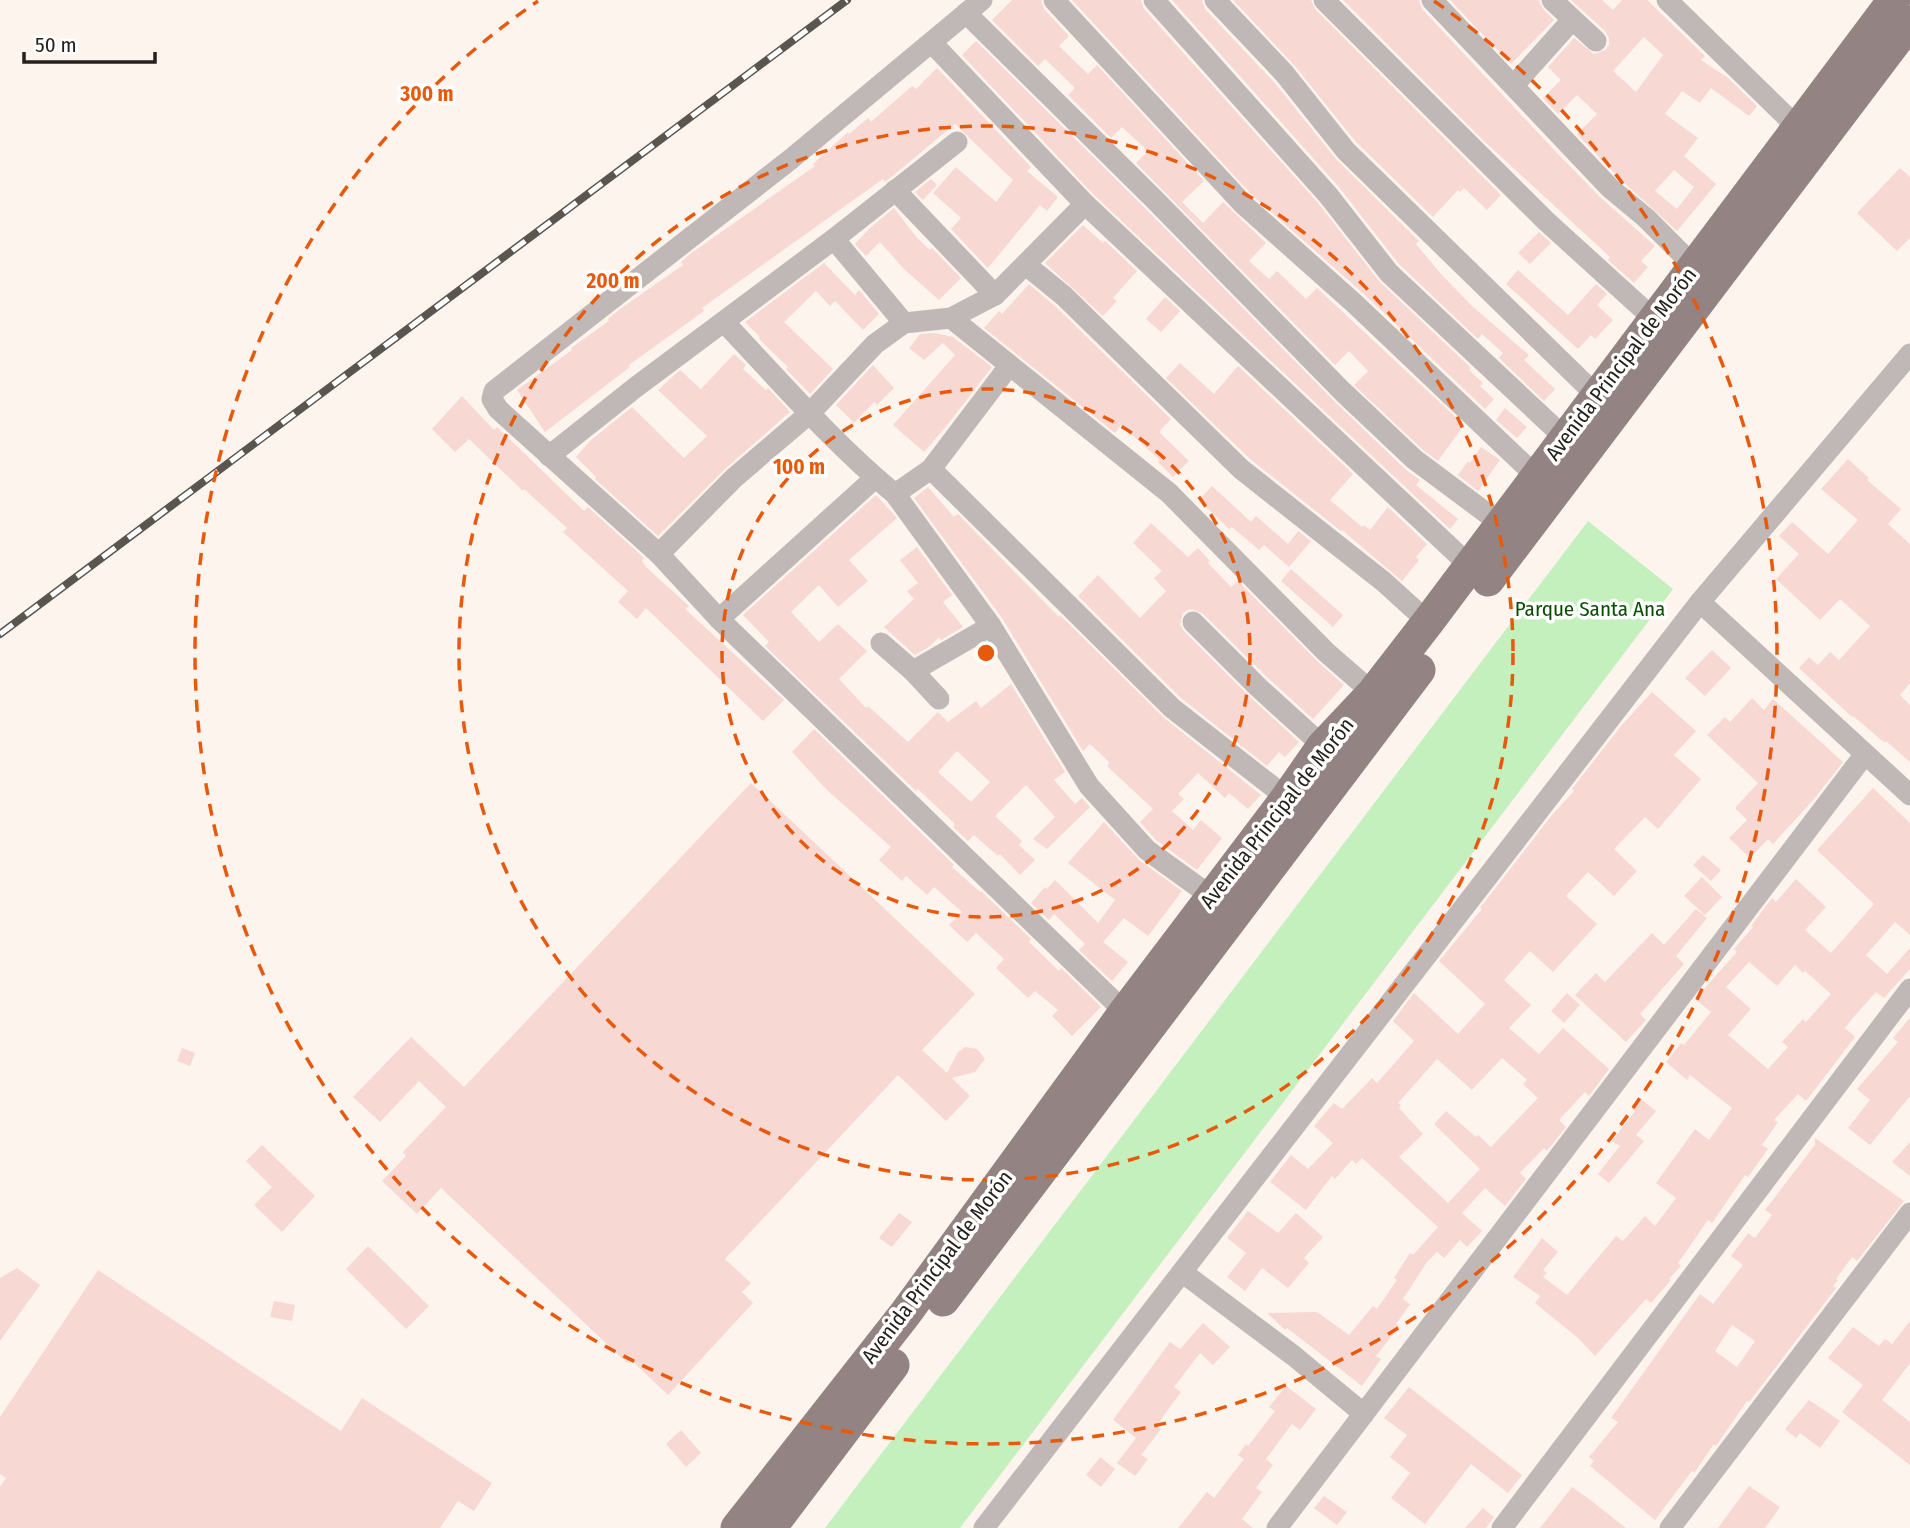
<svg xmlns="http://www.w3.org/2000/svg" width="1910" height="1528" viewBox="0 0 1910 1528" font-family="'Fira Sans Condensed',sans-serif">
<style>
.green{fill:#c4f0be}
.building{fill:#f7d8d2;fill-rule:evenodd}
.lines{fill:none;stroke-linecap:round;stroke-linejoin:round}
.minor{stroke:#c0b8b7;stroke-width:21}
.primary{stroke:#938382;stroke-width:33}
.rail-casing{stroke:#5b5550;stroke-width:8}
.rail{stroke:#fff;stroke-width:5;stroke-dasharray:16;stroke-linecap:butt}
.ring{fill:none;stroke:#e8590c;stroke-width:3.5;stroke-dasharray:12 9}
.labels{text-anchor:middle;stroke-width:7;stroke-linejoin:round;paint-order:stroke}
.street-label{font-size:21px;fill:#25201b;stroke:#fff}
.park-label{font-size:21px;fill:#094e03;stroke:#fff}
.centre{fill:#e8590c;stroke:#fff;stroke-width:3.5}
.ring-label{font-size:21px;text-anchor:middle;font-weight:bold;fill:#e8590c;stroke:#fff;stroke-width:7;stroke-linejoin:round;paint-order:stroke}
</style>
<rect width="100%" height="100%" fill="#fdf4ee"/>
<polygon class="green" points="1588,521 1673,589 960,1528 825,1528"/>
<g class="building">
<polygon points="1012,0 1041,0 1044,9 1069,36 1059,46 1088,74 1097,65 1204,181 1182,202 1203,223 1223,202 1266,243 1249,261 1269,279 1277,271 1306,299 1317,288 1464,425 1438,461 1422,449 1354,385 1368,371 1349,351 1335,365 1136,163 1148,151 1122,127 1111,138 1068,95 1075,88 1045,59 1038,66 992,20"/>
<polygon points="1072,0 1141,0 1144,9 1318,203 1379,281 1471,368 1469,370 1483,383 1480,386 1494,399 1485,409 1364,294 1253,196"/>
<polygon points="1172,0 1202,0 1205,9 1274,82 1336,159 1419,241 1416,244 1441,274 1472,306 1529,355 1524,360 1555,389 1544,401 1499,358 1503,353 1482,334 1478,339 1399,264 1338,186"/>
<polygon points="1233,0 1311,0 1315,9 1501,195 1487,210 1464,188 1460,192 1458,190 1433,217 1356,142 1294,65"/>
<polygon points="1343,0 1419,0 1422,9 1558,154 1600,197 1655,246 1641,261 1648,267 1634,283 1608,260 1610,257 1484,141"/>
<polygon points="1450,0 1539,0 1543,9 1554,20 1511,64"/>
<path d="M 1571,0 L 1602,0 L 1613,10 L 1622,0 L 1647,0 L 1705,56 L 1701,60 L 1728,78 L 1757,106 L 1749,116 L 1711,88 L 1700,103 L 1682,91 L 1665,114 L 1698,138 L 1684,156 L 1716,184 L 1677,231 L 1619,178 L 1577,134 L 1597,114 L 1577,95 L 1558,114 L 1543,98 L 1561,80 L 1548,67 L 1574,38 L 1594,54 L 1605,50 L 1609,45 L 1609,38 L 1605,31 ZM 1644,37 L 1663,55 L 1636,92 L 1613,71 ZM 1674,170 L 1694,187 L 1677,209 L 1655,191 Z"/>
<polygon points="976,41 1146,209 1334,401 1405,469 1420,480 1416,485 1458,519 1450,529 1094,195 962,55"/>
<polygon points="937,68 1031,167 1027,171 1058,197 1047,211 1040,205 988,268 951,229 961,218 933,193 956,167 996,202 1013,180 955,124 890,178 885,182 883,179 702,308 704,311 629,365 630,367 545,432 517,390 572,350 571,348 609,321 608,319 620,309 683,265 681,262 690,254 815,166 813,164 848,132 849,134 868,118 871,122 912,86 916,89"/>
<polygon points="1900,168 1910,177 1910,238 1897,251 1857,213"/>
<polygon points="931,179 937,185 923,200 915,192"/>
<polygon points="894,208 917,238 930,250 932,248 961,278 939,300 904,269 880,242 866,256 855,244 870,228"/>
<polygon points="1083,225 1103,243 1105,241 1137,271 1113,298 1117,301 1103,316 1045,263"/>
<polygon points="1539,232 1551,243 1530,264 1518,253"/>
<polygon points="824,263 855,295 859,290 879,314 863,330 835,301 830,306 816,291 784,322 833,369 810,394 786,369 788,367 759,339 760,337 745,322"/>
<polygon points="1518,270 1568,315 1596,284 1607,294 1597,305 1613,320 1595,339 1591,335 1578,349 1506,284"/>
<polygon points="1029,284 1055,306 1171,419 1159,432 1189,461 1173,477 1158,462 1160,460 1121,425 1115,433 984,328 999,311 1002,314"/>
<polygon points="1165,297 1180,311 1161,332 1146,319"/>
<polygon points="934,333 953,337 992,367 948,424 924,452 893,425 955,355 943,343 924,360 909,348 920,334"/>
<polygon points="734,354 746,365 743,369 766,390 768,388 790,412 725,469 658,536 595,479 596,477 576,457 591,440 632,407 684,458 707,436 658,390 680,370 701,389"/>
<polygon points="1180,363 1214,394 1238,366 1353,474 1330,500 1362,527 1364,525 1370,530 1388,507 1427,544 1416,557 1419,560 1402,581 1342,530 1341,531 1250,459 1166,378"/>
<polygon points="873,365 894,388 877,405 874,402 854,423 836,405"/>
<polygon points="462,396 494,430 497,427 584,511 588,507 644,558 642,561 646,567 689,606 685,609 784,700 763,721 646,608 637,619 618,602 628,591 563,532 567,528 524,489 523,491 469,439 455,452 432,429"/>
<polygon points="1505,408 1527,427 1517,438 1496,420"/>
<polygon points="1481,447 1500,460 1478,491 1458,475 1468,461 1470,463"/>
<polygon points="1848,459 1869,478 1867,480 1901,509 1888,524 1910,544 1910,683 1900,695 1910,705 1910,762 1886,741 1885,743 1853,716 1852,717 1799,668 1809,657 1818,665 1830,652 1839,660 1870,626 1840,599 1820,620 1776,579 1799,554 1779,536 1792,522 1828,554 1858,520 1821,489"/>
<polygon points="1212,486 1251,522 1256,516 1288,544 1298,531 1311,541 1289,567 1264,545 1259,550 1232,527 1229,529 1199,500"/>
<polygon points="928,487 954,517 958,514 1059,617 1060,615 1163,717 1261,795 1248,809 1229,793 1225,798 1198,773 1178,794 1184,799 1172,811 1193,830 1201,820 1222,838 1197,870 1156,840 1140,822 1153,809 1107,766 1110,763 1090,744 1083,751 1002,618 914,498"/>
<path d="M 876,495 L 897,518 L 849,560 L 868,581 L 838,607 L 819,585 L 791,612 L 819,642 L 838,624 L 867,651 L 839,679 L 866,708 L 868,706 L 908,742 L 938,712 L 948,722 L 976,701 L 981,708 L 1011,684 L 1065,772 L 1054,780 L 1075,804 L 1082,798 L 1090,807 L 1047,849 L 1033,839 L 1055,817 L 1026,785 L 995,816 L 1022,841 L 1019,845 L 1035,860 L 1020,875 L 1000,854 L 998,856 L 974,835 L 968,841 L 953,827 L 955,824 L 918,789 L 916,791 L 765,646 L 769,642 L 743,615 ZM 957,751 L 990,782 L 971,802 L 938,772 Z"/>
<polygon points="1151,523 1188,557 1198,548 1210,561 1208,563 1231,587 1238,581 1317,661 1344,685 1313,719 1268,678 1202,613 1190,609 1183,613 1180,625 1184,631 1250,697 1299,742 1285,757 1279,752 1267,766 1181,698 1078,596 1098,575 1140,618 1166,591 1154,578 1162,571 1133,543"/>
<polygon points="917,547 952,595 943,602 963,627 941,640 939,637 930,646 915,655 884,627 914,599 907,591 918,583 900,560"/>
<polygon points="1291,569 1343,615 1333,627 1281,581"/>
<polygon points="1712,650 1731,668 1705,696 1685,678"/>
<path d="M 1652,692 L 1696,731 L 1674,755 L 1701,779 L 1658,829 L 1645,817 L 1614,849 L 1637,871 L 1614,896 L 1588,872 L 1566,896 L 1597,924 L 1553,972 L 1530,951 L 1504,980 L 1531,1005 L 1509,1028 L 1539,1054 L 1563,1028 L 1609,1069 L 1589,1096 L 1585,1092 L 1559,1120 L 1566,1127 L 1547,1151 L 1544,1148 L 1520,1173 L 1526,1179 L 1505,1206 L 1485,1188 L 1462,1213 L 1482,1231 L 1467,1247 L 1460,1240 L 1444,1258 L 1437,1252 L 1427,1262 L 1403,1299 L 1410,1304 L 1396,1324 L 1399,1327 L 1376,1356 L 1381,1359 L 1362,1386 L 1287,1328 L 1285,1330 L 1267,1313 L 1317,1312 L 1349,1335 L 1373,1306 L 1377,1309 L 1397,1280 L 1394,1278 L 1410,1253 L 1413,1255 L 1438,1227 L 1362,1158 L 1356,1164 L 1352,1160 L 1335,1179 L 1332,1176 L 1306,1210 L 1270,1182 L 1291,1155 L 1308,1169 L 1333,1143 L 1314,1126 L 1334,1103 L 1342,1109 L 1372,1078 L 1377,1083 L 1414,1041 L 1393,1021 L 1414,993 L 1458,1034 L 1485,1004 L 1439,961 L 1482,909 L 1480,908 L 1552,815 L 1574,791 L 1572,789 L 1621,726 ZM 1502,1058 L 1527,1080 L 1523,1084 L 1538,1098 L 1491,1147 L 1478,1135 L 1476,1137 L 1446,1111 L 1434,1124 L 1480,1169 L 1448,1203 L 1399,1157 L 1423,1134 L 1399,1108 L 1401,1105 L 1398,1103 L 1437,1059 L 1472,1090 Z"/>
<polygon points="1752,698 1764,710 1773,699 1843,762 1814,799 1773,844 1768,839 1750,858 1729,838 1747,820 1735,808 1758,783 1707,735 1725,717 1730,722"/>
<polygon points="814,729 954,865 952,867 980,892 981,891 1031,939 1029,942 1059,971 1061,968 1101,1007 1072,1036 1052,1016 1058,1010 1035,991 1028,998 996,968 1004,959 976,933 967,942 949,925 962,912 934,887 927,895 906,876 902,881 879,860 891,847 827,790 792,752"/>
<polygon points="751,783 975,994 922,1050 947,1073 958,1052 965,1047 977,1049 985,1059 975,1072 952,1078 970,1096 946,1121 898,1075 725,1259 751,1283 742,1292 753,1303 668,1395 630,1359 627,1363 441,1188 417,1214 382,1181 406,1156 403,1152 446,1107 419,1081 380,1122 353,1097 411,1037 464,1087"/>
<path d="M 1873,788 L 1910,823 L 1910,935 L 1895,922 L 1866,955 L 1887,974 L 1910,948 L 1910,969 L 1884,998 L 1876,992 L 1851,1020 L 1845,1028 L 1855,1037 L 1806,1101 L 1798,1094 L 1774,1120 L 1778,1122 L 1762,1145 L 1768,1149 L 1748,1177 L 1745,1175 L 1712,1223 L 1708,1220 L 1678,1263 L 1681,1266 L 1669,1279 L 1671,1280 L 1651,1303 L 1646,1299 L 1595,1356 L 1578,1338 L 1535,1303 L 1540,1296 L 1513,1277 L 1542,1238 L 1558,1252 L 1543,1270 L 1547,1273 L 1543,1277 L 1567,1295 L 1616,1236 L 1623,1241 L 1645,1216 L 1655,1226 L 1676,1198 L 1656,1183 L 1695,1129 L 1709,1140 L 1732,1108 L 1690,1075 L 1687,1080 L 1666,1062 L 1681,1043 L 1684,1045 L 1711,1012 L 1695,999 L 1737,952 L 1734,949 L 1753,927 L 1751,926 L 1772,898 L 1776,902 L 1796,879 L 1826,907 L 1805,930 L 1831,953 L 1874,904 L 1817,850 ZM 1749,962 L 1777,986 L 1795,965 L 1803,973 L 1805,971 L 1831,994 L 1806,1022 L 1803,1019 L 1782,1042 L 1788,1047 L 1768,1069 L 1728,1035 L 1751,1009 L 1726,987 Z"/>
<polygon points="1104,822 1139,860 1182,891 1148,936 1124,918 1103,942 1128,962 1112,981 1079,950 1085,944 1054,914 1049,920 1031,903 1045,887 1047,889 1055,880 1098,923 1115,900 1068,863"/>
<polygon points="1703,855 1721,870 1711,881 1693,865"/>
<polygon points="1702,877 1722,897 1705,915 1684,896"/>
<polygon points="1696,909 1707,918 1676,956 1684,964 1640,1014 1646,1020 1626,1042 1575,995 1596,973 1605,982 1652,933 1664,945"/>
<polygon points="1567,993 1580,1005 1564,1023 1551,1011"/>
<polygon points="1910,1018 1910,1096 1870,1145 1848,1128 1870,1100 1857,1089 1898,1042 1893,1038"/>
<polygon points="182,1048 195,1053 190,1066 177,1061"/>
<polygon points="1641,1099 1656,1111 1636,1135 1644,1141 1609,1183 1598,1174 1620,1146 1612,1141 1635,1111 1632,1109"/>
<path d="M 1815,1138 L 1904,1201 L 1857,1261 L 1852,1257 L 1836,1279 L 1838,1280 L 1833,1286 L 1836,1288 L 1749,1402 L 1747,1401 L 1716,1446 L 1714,1444 L 1694,1473 L 1692,1471 L 1655,1520 L 1590,1466 L 1594,1461 L 1589,1457 L 1618,1422 L 1611,1418 L 1700,1294 L 1713,1304 L 1743,1265 L 1731,1256 L 1748,1233 L 1755,1238 L 1772,1215 L 1765,1210 L 1815,1145 ZM 1732,1325 L 1755,1341 L 1737,1367 L 1715,1351 Z"/>
<polygon points="1910,1142 1910,1176 1892,1162"/>
<polygon points="262,1145 315,1196 282,1232 254,1205 272,1187 246,1161"/>
<polygon points="1248,1211 1278,1233 1296,1213 1323,1237 1304,1258 1309,1263 1288,1288 1262,1268 1245,1291 1227,1277 1246,1253 1227,1238"/>
<polygon points="899,1213 912,1222 892,1247 879,1238"/>
<polygon points="368,1246 429,1306 406,1329 346,1269"/>
<polygon points="17,1268 40,1285 0,1341 0,1278"/>
<polygon points="98,1270 341,1431 362,1398 492,1483 474,1511 458,1501 440,1528 0,1528 0,1487 6,1478 0,1474 0,1417"/>
<polygon points="274,1301 295,1305 292,1321 270,1317"/>
<polygon points="1910,1321 1910,1363 1882,1400 1910,1422 1910,1465 1842,1412 1863,1385 1828,1358 1853,1327 1879,1346 1885,1339 1892,1344"/>
<polygon points="1203,1323 1230,1347 1213,1365 1200,1353 1174,1387 1181,1392 1156,1426 1161,1429 1141,1455 1148,1459 1135,1476 1117,1463 1136,1438 1113,1420 1170,1342 1180,1349"/>
<polygon points="1286,1386 1316,1409 1300,1430 1292,1424 1266,1459 1273,1465 1256,1488 1262,1492 1242,1519 1253,1528 1178,1528 1207,1492 1214,1498 1244,1459 1238,1455 1246,1444 1248,1446 1275,1411 1269,1407"/>
<polygon points="1409,1387 1522,1475 1508,1493 1471,1464 1425,1524 1391,1498 1410,1473 1390,1457 1407,1435 1384,1418"/>
<polygon points="1809,1400 1840,1421 1820,1448 1800,1433 1796,1438 1785,1429"/>
<polygon points="681,1430 701,1453 686,1467 666,1444"/>
<polygon points="1100,1457 1115,1469 1101,1487 1086,1475"/>
<polygon points="1749,1486 1780,1507 1765,1528 1718,1528"/>
<polygon points="1572,1487 1589,1499 1626,1528 1540,1528"/>
<polygon points="1324,1496 1347,1512 1337,1525 1314,1508"/>
<polygon points="1483,1508 1494,1517 1486,1528 1465,1528"/>
</g>
<g class="lines">
<g class="minor">
<polyline points="982,0 791,159 494,391 492,399 498,409 659,554 719,619 1125,1012"/>
<polyline points="1054,0 1244,205 1355,304 1536,476"/>
<polyline points="1154,0 1328,195 1389,273 1565,438"/>
<polyline points="1215,0 1284,73 1346,151 1596,395"/>
<polyline points="1324,0 1546,221 1655,320"/>
<polyline points="1432,0 1610,188 1646,218 1695,267"/>
<polyline points="1552,0 1596,41"/>
<polyline points="1667,0 1799,129"/>
<polyline points="966,13 1155,200 1343,392 1414,459 1501,524"/>
<polyline points="932,43 1085,204 1470,566"/>
<polyline points="1514,85 1572,20"/>
<polyline points="895,190 995,295"/>
<polyline points="834,239 904,323"/>
<polyline points="1026,265 1064,296 1241,469 1384,582 1428,622"/>
<polyline points="951,318 1169,493 1326,652 1373,693"/>
<path d="M 724,322 C 779,380 833,443 895,494 L 991,626 L 1089,786 L 1147,850 L 1212,897"/>
<polyline points="549,456 636,387 834,239 957,142"/>
<polyline points="931,469 1172,708 1287,798"/>
<polyline points="895,494 931,469 1009,366"/>
<polyline points="659,554 734,478 810,413 875,344 904,323 951,318 995,295 1085,204"/>
<polyline points="1700,602 1910,795"/>
<polyline points="719,619 875,478"/>
<polyline points="1193,622 1259,688 1323,746"/>
<polyline points="881,643 913,671 939,699"/>
<polyline points="913,671 991,626"/>
<polyline points="1182,1272 1294,1356 1364,1414"/>
<polyline points="984,1528 1700,602 1910,354"/>
<polyline points="1277,1528 1865,754"/>
<polyline points="1502,1528 1910,989"/>
<polyline points="1670,1528 1910,1213"/>
</g>
<g class="primary">
<polyline points="1488,580 1910,22"/>
<polyline points="943,1300 1419,670"/>
<polyline points="737,1528 905,1314 1125,1012 1287,798 1323,746 1373,693 1428,622 1894,0"/>
<polyline points="770,1528 893,1365"/>
</g>
<defs>
<polyline id="rail" points="0,634 847,0"/>
</defs>
<use href="#rail" class="rail-casing"/>
<use href="#rail" class="rail"/>
</g>
<g class="ring">
<circle cx="986" cy="653" r="264"/>
<circle cx="986" cy="653" r="527"/>
<path d="M1434 1A791 791 0 1 1 538 1"/>
</g>
<g class="labels">
<g class="street-label">
<text transform="translate(1621 364) rotate(-53)" y="7">Avenida Principal de Morón</text>
<text transform="translate(1277 813) rotate(-52)" y="7">Avenida Principal de Morón</text>
<text transform="translate(937 1267) rotate(-53)" y="7">Avenida Principal de Morón</text>
</g>
<g class="park-label">
<text x="1590" y="616">Parque Santa Ana</text>
</g>
</g>
<circle cx="986" cy="653" r="10" class="centre"/>
<g class="ring-label">
<text x="427" y="101">300 m</text>
<text x="613" y="288">200 m</text>
<text x="799" y="474">100 m</text>
</g>
<path d="M24 52v10h131v-10" fill="none" stroke="#25201b" stroke-width="3.5"/>
<text x="35" y="52" font-size="21" fill="#25201b" stroke="#ffffff" stroke-width="5" paint-order="stroke">50 m</text>
</svg>
